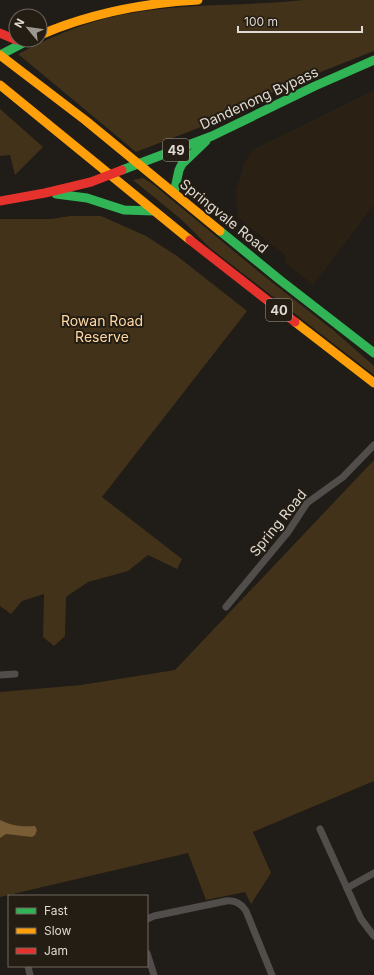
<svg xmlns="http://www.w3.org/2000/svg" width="374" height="975" viewBox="0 0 374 975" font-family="Inter,sans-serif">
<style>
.built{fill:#2a2013}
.green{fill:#42321a}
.water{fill:#785d37}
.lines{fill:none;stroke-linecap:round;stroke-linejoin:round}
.street{stroke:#504d4b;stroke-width:7}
.fast{stroke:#30b455;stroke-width:9}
.slow{stroke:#ff9f0a;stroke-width:9}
.jam{stroke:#e5322d;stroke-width:9}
.labels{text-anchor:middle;stroke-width:4;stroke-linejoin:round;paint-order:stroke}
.shield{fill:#241d13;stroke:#a7a199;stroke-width:1}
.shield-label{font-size:13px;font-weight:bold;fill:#dfdad3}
.street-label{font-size:14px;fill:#dfdad3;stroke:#241d13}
.park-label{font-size:14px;fill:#ffd9a5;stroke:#241d13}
</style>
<rect width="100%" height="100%" fill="#201c17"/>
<polygon class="built" points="374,90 374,205 313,285 285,262 286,256 238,218 236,191 244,164 252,150"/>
<g class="green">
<path d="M 303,0 L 374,0 L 374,51 L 290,84 L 201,127 L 136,152 L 18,54 C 56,34 95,18 138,12 C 193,3 248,6 303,0 Z"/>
<polygon points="0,109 43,147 15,175 10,155 0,156"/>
<polygon points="143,178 154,185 259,272 333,330 374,366 374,375 210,248 182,220 133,180"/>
<polygon points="70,216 101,216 146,236 177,256 247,311 102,497 182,559 177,569 148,555 128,571 88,582 66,597 65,636 54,646 43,637 44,594 22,601 11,614 0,606 0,219 51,219"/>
<polygon points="374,460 374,781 253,832 271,873 251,904 245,892 206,900 188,853 0,897 0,692 81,685 175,670"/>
</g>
<path class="water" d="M 0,820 C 12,826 22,827 35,826 L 37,830 L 35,835 L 32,837 L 6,834 L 0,838 Z"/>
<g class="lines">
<g class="street">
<polyline points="226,607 288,532 307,503 343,477 374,445"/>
<polyline points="0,675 15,674"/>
<polyline points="320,829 361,919 374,936"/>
<polyline points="347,888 374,873"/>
<path d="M 147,919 L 154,916 L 226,901 C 234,900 241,903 246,911 L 272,975"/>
<polyline points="147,953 154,975"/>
<polyline points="28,966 30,975"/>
</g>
<g class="fast">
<polyline points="0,55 29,40"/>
<polyline points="122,170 212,136 315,86 374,60"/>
<polyline points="174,193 179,170 182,164 206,141"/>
<polyline points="56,194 87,198 124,210 154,211"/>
<polyline points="220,231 280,280 374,353"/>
</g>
<g class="slow">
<path d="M 40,35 C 91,13 143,3 198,0"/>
<polyline points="0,55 85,120 220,231"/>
<polyline points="0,85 190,240"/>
<polyline points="295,322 374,383"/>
</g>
<g class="jam">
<polyline points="0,33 16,40"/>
<polyline points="0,201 45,193 91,182 122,170"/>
<polyline points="190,240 295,322"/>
</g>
</g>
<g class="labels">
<g class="shield">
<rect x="163" y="139" width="26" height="22" rx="3"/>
<rect x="266" y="299" width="26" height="22" rx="3"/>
</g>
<g class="shield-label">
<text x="176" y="155">49</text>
<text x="279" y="315">40</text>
</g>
<g class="street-label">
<text transform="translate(259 98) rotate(-25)" y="5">Dandenong Bypass</text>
<text transform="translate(224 216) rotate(39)" y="5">Springvale Road</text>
<text transform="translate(278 523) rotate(-51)" y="5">Spring Road</text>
</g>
<g class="park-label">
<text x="102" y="326">Rowan Road<tspan x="102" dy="16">Reserve</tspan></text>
</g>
</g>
<rect x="8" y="895" width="140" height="72" fill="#241d13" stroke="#6f6960"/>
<rect x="16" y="908" width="20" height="6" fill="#30b455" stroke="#6f6960"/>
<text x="44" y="915" font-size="12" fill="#dfdad3">Fast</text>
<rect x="16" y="928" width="20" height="6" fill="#ff9f0a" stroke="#6f6960"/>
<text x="44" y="935" font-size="12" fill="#dfdad3">Slow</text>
<rect x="16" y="948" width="20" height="6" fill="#e5322d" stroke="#6f6960"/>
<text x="44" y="955" font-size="12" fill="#dfdad3">Jam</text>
<g transform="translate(28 28) rotate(299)"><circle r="19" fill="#241d13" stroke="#6f6960"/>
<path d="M0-3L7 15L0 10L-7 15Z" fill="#9c9891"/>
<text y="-6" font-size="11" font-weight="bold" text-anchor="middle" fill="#dfdad3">N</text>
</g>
<path d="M238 26v6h124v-6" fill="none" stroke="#dfdad3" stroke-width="2"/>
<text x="244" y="26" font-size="12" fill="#dfdad3" stroke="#241d13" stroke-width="3" paint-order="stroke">100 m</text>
</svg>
